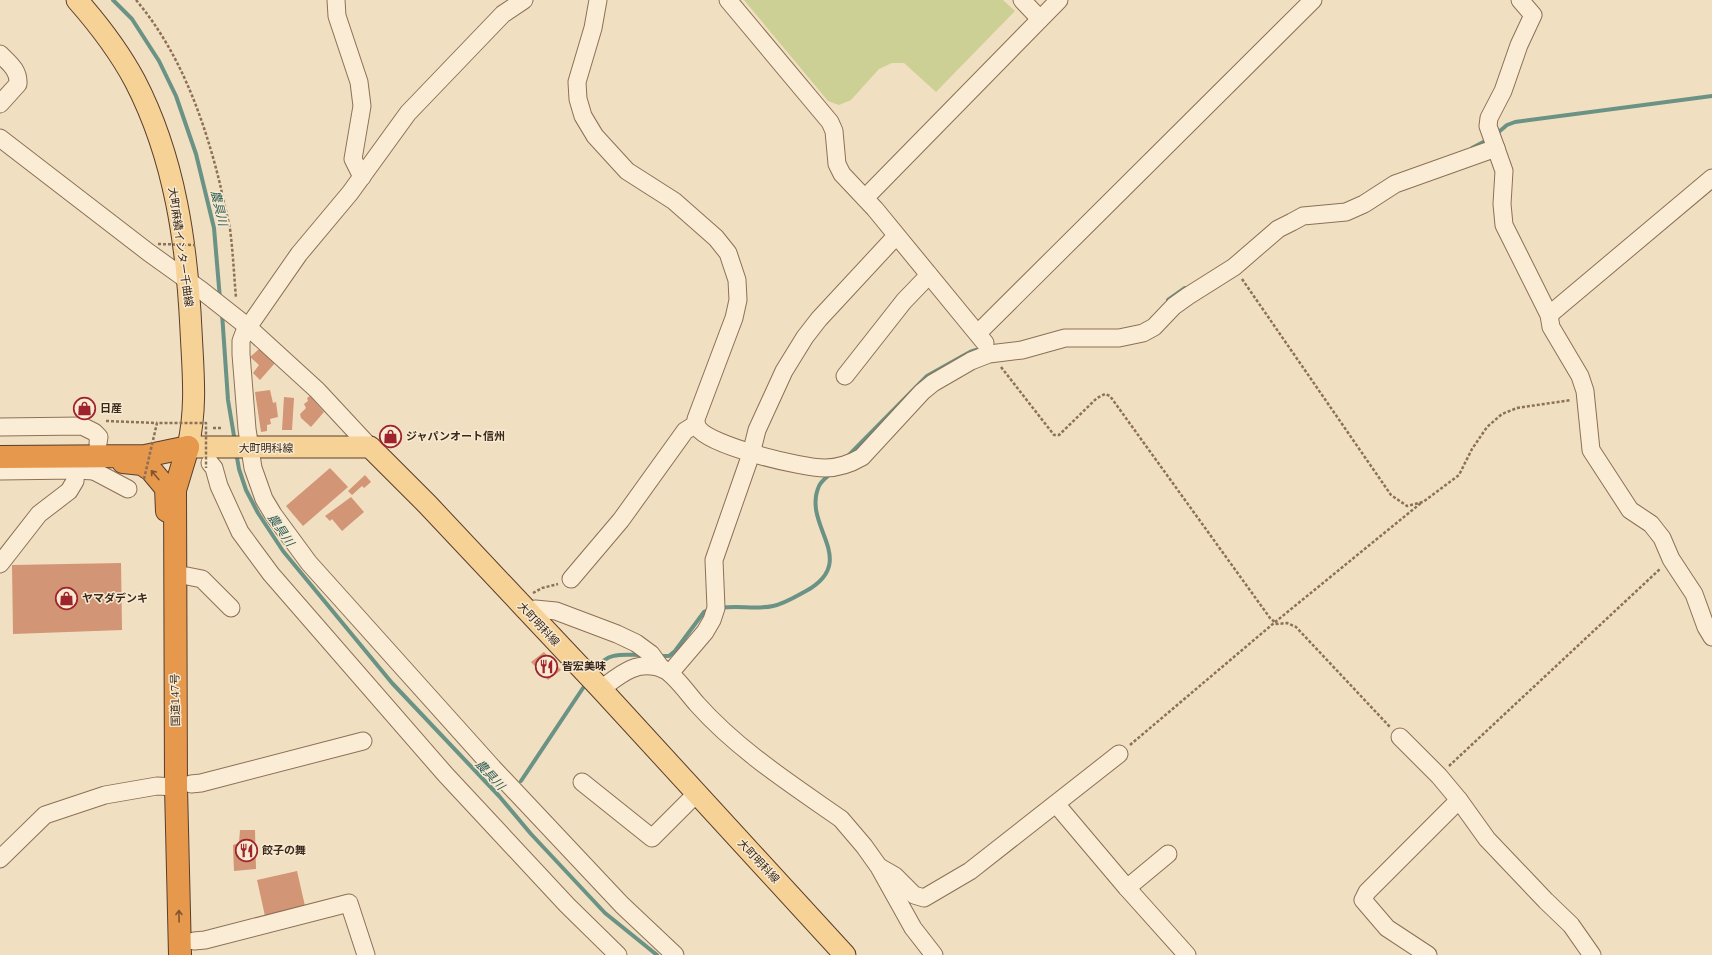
<svg xmlns="http://www.w3.org/2000/svg" width="1712" height="955" viewBox="0 0 1712 955" font-family="'IBM Plex Serif','Noto Sans JP',serif">
<style>
.green{fill:#cdd094}
.lines{fill:none;stroke-linecap:round;stroke-linejoin:round}
.stream{stroke:#6a9285;stroke-width:4}
.building{fill:#d29575}
.minor-casing{stroke:#8c7057;stroke-width:19}
.major-casing{stroke:#593e2c;stroke-width:23}
.highway-casing{stroke:#593e2c;stroke-width:24}
.path{stroke:#8c7057;stroke-width:2.5;stroke-dasharray:3 2;stroke-linecap:butt}
.minor{stroke:#fbedd5;stroke-width:17}
.major{stroke:#f7d297;stroke-width:21}
.highway{stroke:#e6984c;stroke-width:22}
.path-bridge{stroke:#8c7057;stroke-width:2.5;stroke-dasharray:3 2;stroke-linecap:butt}
.oneway{stroke:#7f5530}
.labels{text-anchor:middle;stroke-width:3;stroke-linejoin:round;paint-order:stroke}
.street-label{font-size:11px;fill:#3a291d;stroke:#f8ead1}
.poi-label{font-size:11px;font-weight:bold;fill:#3a291d;stroke:#f8ead1;text-anchor:start}
.water-label{font-size:12px;font-style:italic;fill:#2b5b55;stroke:#f8ead1}
</style>
<rect width="100%" height="100%" fill="#f1dfc1"/>
<polygon class="green" points="744,0 1003,0 1015,11 936,92 904,63 892,63 879,69 851,100 839,105 828,101"/>
<g class="lines">
<g class="stream">
<polyline points="113,0 132,19 159,61 176,96 196,154 214,228 220,299"/>
<polyline points="1495,135 1507,125 1515,122 1712,96"/>
<polyline points="1472,148 1489,139"/>
<polyline points="1168,300 1185,288"/>
<polyline points="222,313 228,400 235,442"/>
<polyline points="236,452 239,469 246,490 258,513 283,551 392,683 499,796 531,834 605,913 657,955"/>
<polyline points="847,457 927,376 970,352 976,350"/>
<path d="M 721,608 C 738,605 756,610 773,606 C 784,604 795,597 806,591 C 861,560 801,526 819,486 C 821,481 827,477 831,473"/>
<polyline points="659,656 669,656 675,651 704,612 710,610"/>
<path d="M 597,668 C 608,651 625,655 642,655"/>
<polyline points="521,781 583,688"/>
</g>
</g>
<g class="building">
<polygon points="259,349 275,363 260,380 253,373 259,365 250,357"/>
<polygon points="270,390 273,403 276,402 278,417 270,419 271,424 267,425 267,431 261,432 255,392"/>
<polygon points="310,396 324,412 311,427 301,418 300,414 306,408 304,404 308,401 307,398"/>
<polygon points="284,397 294,398 292,430 282,430"/>
<polygon points="330,468 348,487 303,526 286,506"/>
<polygon points="365,475 371,482 364,488 362,486 352,495 348,491"/>
<polygon points="351,497 364,512 342,531 332,519 330,521 325,516"/>
<polygon points="121,563 122,630 13,634 12,565"/>
<polygon points="544,652 561,670 548,680 531,662"/>
<polygon points="240,830 255,830 256,869 234,871 233,845 239,843"/>
<polygon points="297,871 305,906 265,916 257,880"/>
</g>
<g class="lines">
<defs>
<g id="minor">
<polyline points="336,0 337,16 359,82 362,106 353,159 362,177"/>
<polyline points="524,0 503,14 408,113 350,193 299,254 244,333 241,341 241,354 247,429 253,468 264,499 273,514 309,563 493,768 622,905 675,955"/>
<path d="M 598,0 L 593,28 L 577,82 L 578,99 L 583,116 L 595,136 L 627,171 L 674,201 L 716,238 L 728,253 L 737,280 L 738,300 L 734,318 L 696,419 C 696,422 696,425 698,428 C 710,446 802,468 825,468 C 839,468 850,464 862,457 L 922,392 L 933,383 L 971,361 L 989,354 L 1022,350 L 1065,338 L 1119,338 L 1143,333 L 1154,327 L 1174,306 L 1188,296 L 1234,267 L 1278,229 L 1292,222 L 1303,216 L 1346,212 L 1364,204 L 1395,184 L 1496,148"/>
<polyline points="728,0 830,122 834,131 837,164 842,174 875,209 985,343"/>
<polyline points="1022,0 1040,19"/>
<polyline points="1520,0 1533,15 1519,45 1503,91 1489,118 1488,126 1504,171 1502,204 1504,225 1549,315 1551,327 1580,376 1585,391 1591,450 1630,510 1651,524 1662,538 1671,559 1694,594 1706,627 1712,637"/>
<path d="M 0,54 C 9,63 19,70 18,84 L 0,104"/>
<polyline points="0,138 148,252 201,290 248,327 317,390 370,447"/>
<polyline points="865,198 1059,0"/>
<polyline points="1549,315 1712,178"/>
<polyline points="978,333 1313,0"/>
<polyline points="845,376 904,301 929,275"/>
<polyline points="0,427 82,426 94,432 99,437 98,443"/>
<polyline points="210,463 214,468 219,486 240,532 271,574 445,774 567,905 618,955"/>
<polyline points="0,471 76,470 94,471 96,457"/>
<polyline points="94,471 128,489"/>
<polyline points="0,564 39,514 69,491 75,481 76,470"/>
<polyline points="187,576 202,579 231,608"/>
<polyline points="571,579 621,520 685,431 696,424"/>
<polyline points="527,611 535,609 556,611 617,634 636,643 651,654 662,669"/>
<polyline points="670,673 705,632 712,620 716,608 714,560 751,454 757,430 784,371 805,337 819,319 896,236"/>
<path d="M 601,689 C 620,675 635,660 661,668 C 673,672 688,694 697,704 C 738,750 791,784 841,819 L 864,846 L 879,867 L 913,928 L 934,955"/>
<polyline points="1400,737 1439,776 1459,800 1487,839 1546,901 1571,925 1592,955"/>
<polyline points="582,782 652,838 696,794"/>
<polyline points="191,784 201,783 363,741"/>
<polyline points="1056,804 1127,888 1187,955"/>
<polyline points="0,859 45,815 105,795 157,786 176,787"/>
<polyline points="881,868 895,876 914,895 924,898 970,871 1119,754"/>
<polyline points="1127,888 1168,854"/>
<polyline points="194,941 205,940 349,903 366,955"/>
<polyline points="1428,955 1387,928 1363,900 1367,892 1459,800"/>
</g>
<path id="major" d="M 77,0 C 99,25 119,51 135,81 C 175,158 187,245 191,330 C 193,372 197,406 188,447 L 370,447 L 428,505 L 601,689 L 845,955"/>
<g id="highway">
<polyline points="0,457 145,456 188,447"/>
<polyline points="123,462 142,464 151,470 166,488 167,511"/>
<polyline points="180,955 176,787 175,490 188,447"/>
</g>
</defs>
<use href="#minor" class="minor-casing"/>
<use href="#major" class="major-casing"/>
<use href="#highway" class="highway-casing"/>
<g class="path">
<path d="M 136,0 C 180,52 204,119 220,184 C 223,199 227,214 230,229 C 233,252 234,275 236,298"/>
<polyline points="1242,279 1391,495 1407,506 1423,502 1459,475 1472,449 1487,427 1502,414 1517,408 1571,400"/>
<polyline points="1001,367 1054,435 1059,435 1097,398 1105,394 1110,396 1270,618 1277,624 1287,623 1296,627 1390,727"/>
<polyline points="106,421 157,423"/>
<polyline points="213,428 221,428"/>
<polyline points="533,593 542,588 558,584"/>
<polyline points="1130,745 1274,623 1421,503"/>
<polyline points="1449,766 1660,569"/>
</g>
<use href="#minor" class="minor"/>
<use href="#major" class="major"/>
<use href="#highway" class="highway"/>
<g class="path-bridge">
<polyline points="158,244 195,245"/>
<polyline points="144,479 157,423 206,423 206,468"/>
</g>
</g>
<defs><path id="oneway-shaft" d="M-6 0H5M1.5-3L5.5 0L1.5 3" fill="none" stroke-width="1.6" stroke-linecap="round" stroke-linejoin="round"/></defs>
<g class="oneway">
<use href="#oneway-shaft" transform="translate(155 475) rotate(-130)"/>
<use href="#oneway-shaft" transform="translate(179 916) rotate(-91)"/>
</g>
<defs>
<symbol id="shop-ring" viewBox="-11 -11 22 22"><circle r="9.5" fill="#f8ead1" stroke="#9f232d" stroke-width="1.5"/><path d="M-5-2.5h2.3a2.7 3.5 0 0 1 5.4 0H5L5.5 6h-11ZM-1.5-2.5h3a1.5 2.3 0 0 0-3 0Z" fill="#9f232d"/></symbol>
<symbol id="restaurant-ring" viewBox="-11 -11 22 22"><circle r="9.5" fill="#f8ead1" stroke="#9f232d" stroke-width="1.5"/><path d="M-5-6h1v4h1v-4h1v4h1v-4h1v5L-1.5 .5V6h-2V.5L-5-1ZM5-6V6H3V1.5H1.5Q1.5-4 5-6Z" fill="#9f232d"/></symbol>
</defs>
<g fill-rule="evenodd">
<use href="#shop-ring" x="72" y="396" width="25" height="25"/>
<use href="#shop-ring" x="378" y="424" width="25" height="25"/>
<use href="#shop-ring" x="54" y="586" width="25" height="25"/>
<use href="#restaurant-ring" x="534" y="654" width="25" height="25"/>
<use href="#restaurant-ring" x="234" y="838" width="25" height="25"/>
</g>
<g class="labels">
<g class="street-label">
<text transform="translate(181 247) rotate(82)" y="4">大町麻績インター千曲線</text>
<text x="266" y="452">大町明科線</text>
<text transform="translate(539 624) rotate(47)" y="4">大町明科線</text>
<text transform="translate(175 700) rotate(-91)" y="4">国道147号</text>
<text transform="translate(759 861) rotate(47)" y="4">大町明科線</text>
</g>
<g class="poi-label">
<text x="100" y="412">日産</text>
<text x="406" y="440">ジャパンオート信州</text>
<text x="82" y="602">ヤマダデンキ</text>
<text x="562" y="670">皆宏美味</text>
<text x="262" y="854">餃子の舞</text>
</g>
<g class="water-label">
<text transform="translate(219 208) rotate(77)" y="4">農具川</text>
<text transform="translate(281 530) rotate(56)" y="4">農具川</text>
<text transform="translate(490 775) rotate(47)" y="4">農具川</text>
</g>
</g>
</svg>
